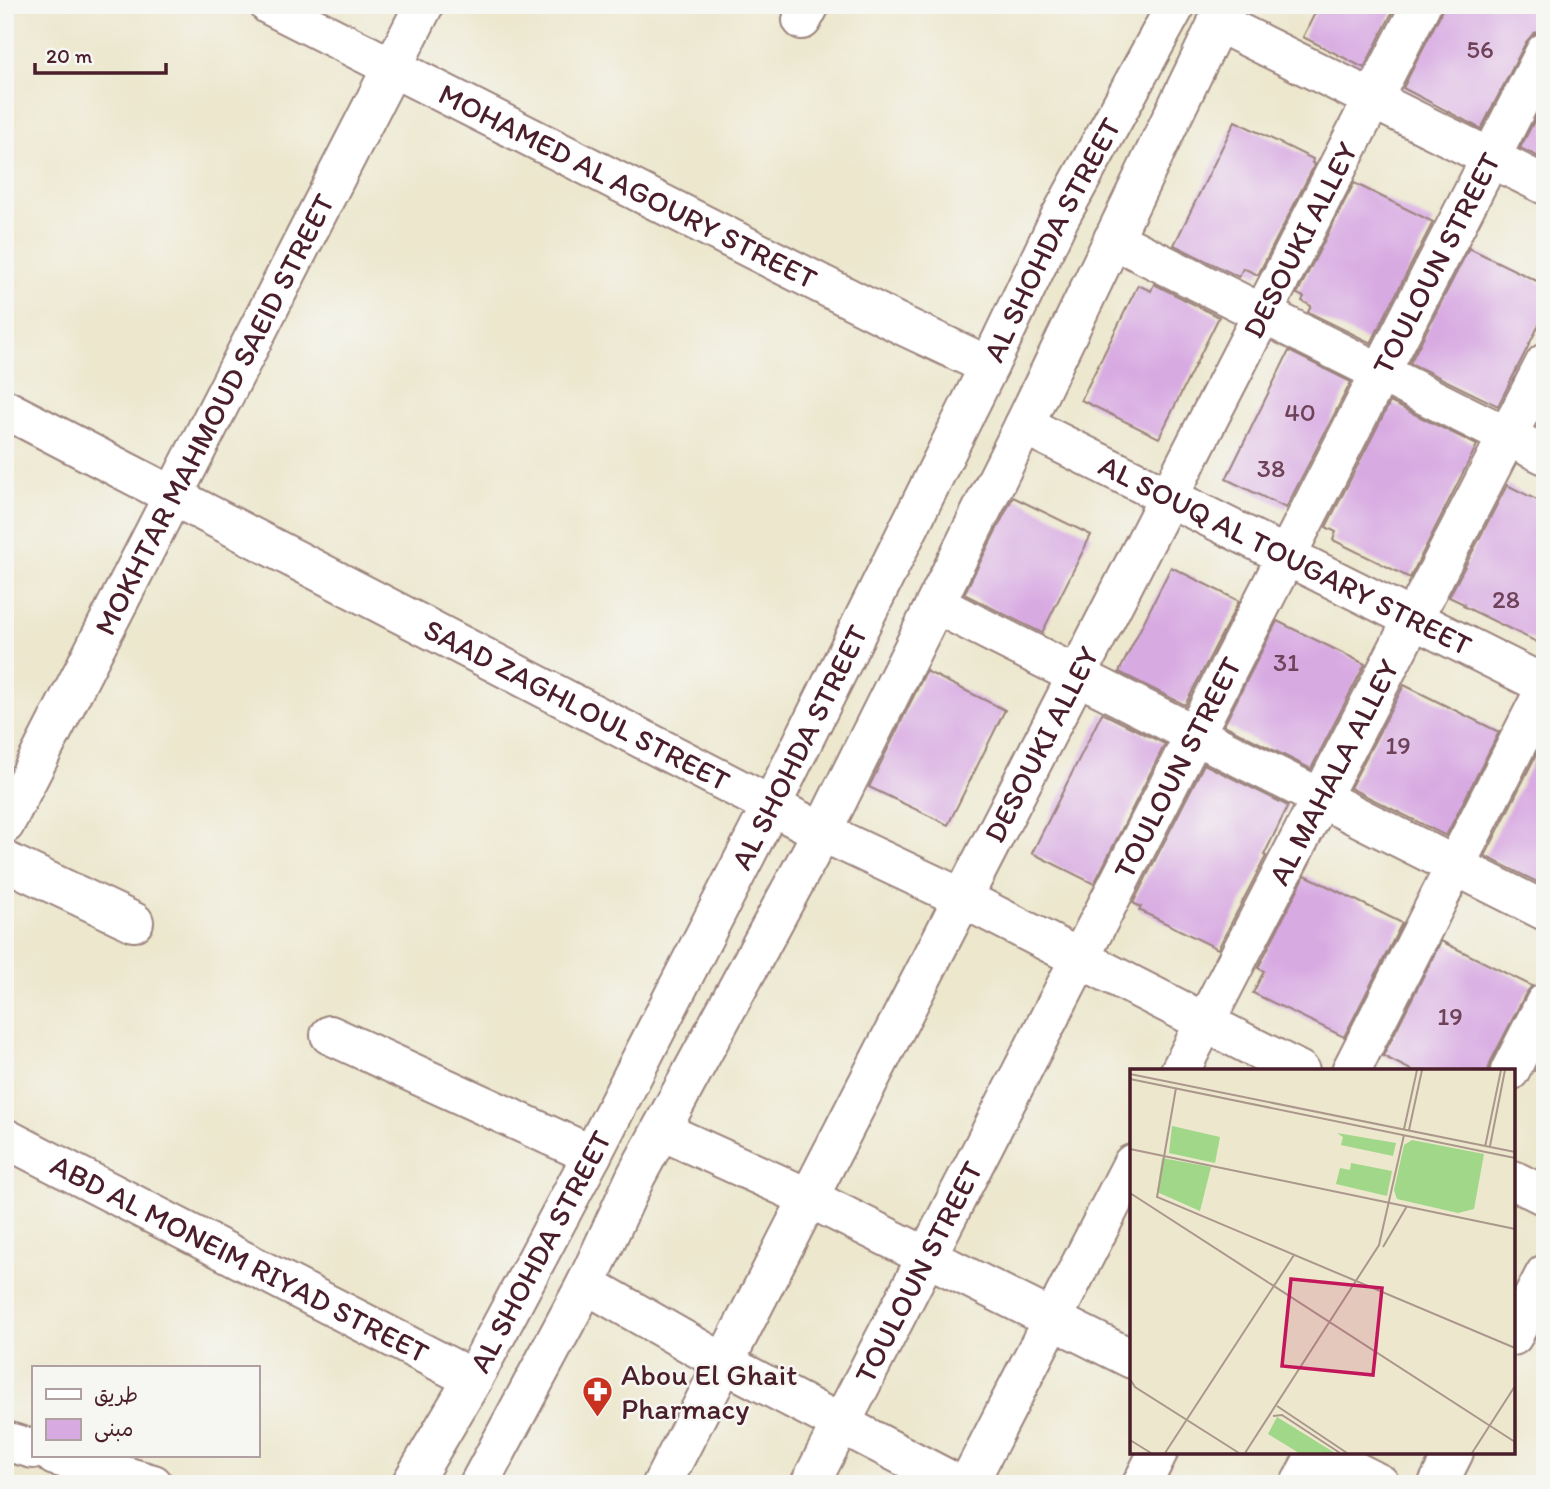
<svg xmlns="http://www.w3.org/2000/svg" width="1550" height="1489" viewBox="0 0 1550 1489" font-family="Itim,'Playpen Sans Arabic',sans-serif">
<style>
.building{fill:#d8aae2}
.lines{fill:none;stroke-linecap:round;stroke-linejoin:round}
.minor-casing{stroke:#9b837c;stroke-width:42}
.major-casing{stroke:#9b837c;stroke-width:42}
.highway-casing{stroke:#9b837c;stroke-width:42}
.minor{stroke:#fff;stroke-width:38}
.major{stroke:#fff;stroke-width:38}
.highway{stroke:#fff;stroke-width:38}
.labels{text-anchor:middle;stroke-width:5;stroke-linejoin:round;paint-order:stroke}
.number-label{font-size:26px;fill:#6e4259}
.street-label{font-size:30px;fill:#4a1f2b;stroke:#f6f6f2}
.poi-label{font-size:30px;fill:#4a1f2b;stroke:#f6f6f2;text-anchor:start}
.inset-road{fill:none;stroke:#ab978c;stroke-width:2}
.view{fill:#c2185b;fill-opacity:0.15;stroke:#c2185b;stroke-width:3.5}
.inset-edge{fill:none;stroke:#4a1f2b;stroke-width:3.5}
</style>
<rect width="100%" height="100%" fill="#f6f6f2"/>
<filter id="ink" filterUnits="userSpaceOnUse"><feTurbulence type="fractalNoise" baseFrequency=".0143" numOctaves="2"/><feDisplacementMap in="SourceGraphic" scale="14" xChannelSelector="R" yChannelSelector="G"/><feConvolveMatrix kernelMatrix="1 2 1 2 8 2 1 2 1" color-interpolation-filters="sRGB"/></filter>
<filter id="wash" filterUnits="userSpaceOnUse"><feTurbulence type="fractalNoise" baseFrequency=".00686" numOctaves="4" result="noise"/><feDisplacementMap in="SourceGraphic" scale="28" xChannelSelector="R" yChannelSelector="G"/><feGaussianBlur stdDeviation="1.57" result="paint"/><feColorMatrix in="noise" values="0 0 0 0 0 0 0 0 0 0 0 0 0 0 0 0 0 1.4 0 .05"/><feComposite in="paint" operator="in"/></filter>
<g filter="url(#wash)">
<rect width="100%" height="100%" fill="#ece7cd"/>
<g id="blocks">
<g class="building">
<polygon points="1319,5 1396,5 1364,68 1303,37"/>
<polygon points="1443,5 1545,5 1545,30 1534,33 1526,42 1481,129 1403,88 1440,15"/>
<polygon points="1545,100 1545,160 1520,148"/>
<polygon points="1235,121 1313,159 1312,163 1315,164 1258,275 1243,268 1239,277 1174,245"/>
<polygon points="1354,183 1433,222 1371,343 1308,312 1311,306 1302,301 1304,297 1297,294"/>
<polygon points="1469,248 1545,285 1545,313 1498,406 1410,363"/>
<polygon points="1154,284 1219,317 1159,438 1081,400 1138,285 1151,291"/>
<polygon points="1289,351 1351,382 1286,508 1226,479"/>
<polygon points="1390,402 1477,445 1410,578 1333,540 1336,532 1326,527"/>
<polygon points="1507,485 1545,504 1545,646 1463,606 1464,604 1449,597"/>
<polygon points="1013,497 1091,535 1042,633 964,594"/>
<polygon points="1171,567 1239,601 1185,705 1119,672"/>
<polygon points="1277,621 1365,664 1311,769 1224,725"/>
<polygon points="926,671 1005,710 948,825 869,787"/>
<polygon points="1404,685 1499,732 1446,836 1350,788"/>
<polygon points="1102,713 1165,744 1094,884 1032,853"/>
<polygon points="1538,751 1545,755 1545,886 1485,856"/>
<polygon points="1204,764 1288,806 1264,855 1266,856 1218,949 1139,910 1141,907 1133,903"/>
<polygon points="1305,875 1402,923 1344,1037 1253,993 1264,971 1258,968"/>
<polygon points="1441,941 1532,986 1526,993 1491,1061 1488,1071 1413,1071 1383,1056"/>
<polygon points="1545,1051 1545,1071 1535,1071"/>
</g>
</g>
</g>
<g filter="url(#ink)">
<use href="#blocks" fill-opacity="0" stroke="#9b837c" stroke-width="2"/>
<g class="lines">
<defs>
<g id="minor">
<path id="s1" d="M 269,5 L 904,326 L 989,366"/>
<polyline points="802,20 810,5"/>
<polyline points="1217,22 1545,185"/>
<polyline points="1113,239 1545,455"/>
<path id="s2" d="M 1024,425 L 1545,685"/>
<polyline points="937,605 1545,911"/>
<path id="s3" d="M 5,824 L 424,5"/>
<polyline points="5,861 134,922"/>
<polyline points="330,1035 592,1155"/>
<path id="s4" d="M 1180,1071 L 1545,363"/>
<polyline points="1351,1071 1545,689"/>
<polyline points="1510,1071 1545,1003"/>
<polyline points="662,1131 809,1198 1132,1359"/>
<path id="s5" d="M 5,1138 L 473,1379"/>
<polyline points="586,1284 724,1363 957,1484"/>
<polyline points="1513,1336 1545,1274"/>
<polyline points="5,1441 33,1449"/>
<polyline points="1318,1452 1380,1484"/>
<polyline points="55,1456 153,1484"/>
<path id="s6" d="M 662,1484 L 1421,5"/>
<path id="s7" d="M 810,1484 L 1545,52"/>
<polyline points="968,1484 1132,1164"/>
<polyline points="1142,1484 1158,1452"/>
<polyline points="1300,1484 1317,1452"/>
<polyline points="1438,1484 1454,1452"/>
</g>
<g id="major">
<path id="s8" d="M 5,409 L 822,832 L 962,898 L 1300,1071"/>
<polyline points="1513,1180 1545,1196"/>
</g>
<g id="highway">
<path id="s9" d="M 411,1484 L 473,1379 L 592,1155 L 771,806 L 989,366 L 1059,219 L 1176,5"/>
<polyline points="479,1484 586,1284 636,1176 822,832 1024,425 1226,5"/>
</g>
</defs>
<use href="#minor" class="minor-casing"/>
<use href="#major" class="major-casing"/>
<use href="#highway" class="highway-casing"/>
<use href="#minor" class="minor"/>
<use href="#major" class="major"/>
<use href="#highway" class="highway"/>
</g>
</g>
<defs>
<symbol id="pharmacy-pin" viewBox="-11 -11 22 30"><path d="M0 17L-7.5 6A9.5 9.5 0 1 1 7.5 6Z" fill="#c8321e" stroke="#f6f6f2"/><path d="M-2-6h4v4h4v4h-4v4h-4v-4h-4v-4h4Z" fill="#fff"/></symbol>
</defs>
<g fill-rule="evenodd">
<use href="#pharmacy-pin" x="580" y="1374" width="35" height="47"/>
</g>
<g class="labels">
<g class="number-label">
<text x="1480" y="58">56</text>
<text x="1300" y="421">40</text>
<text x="1271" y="477">38</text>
<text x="1506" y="608">28</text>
<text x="1286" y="671">31</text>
<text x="1398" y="754">19</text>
<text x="1450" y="1025">19</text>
</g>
<g class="street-label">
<text dy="10" stroke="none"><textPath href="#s1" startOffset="402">MOHAMED AL AGOURY STREET</textPath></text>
<text dy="10" stroke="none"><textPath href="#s9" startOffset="1400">AL SHOHDA STREET</textPath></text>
<text dy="10" stroke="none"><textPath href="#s6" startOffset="1398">DESOUKI ALLEY</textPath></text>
<text dy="10" stroke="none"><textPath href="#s7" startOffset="1372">TOULOUN STREET</textPath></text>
<text dy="10" stroke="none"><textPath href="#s3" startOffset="460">MOKHTAR MAHMOUD SAEID STREET</textPath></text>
<text dy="10" stroke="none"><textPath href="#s2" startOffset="292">AL SOUQ AL TOUGARY STREET</textPath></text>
<text dy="10" stroke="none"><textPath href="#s8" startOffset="644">SAAD ZAGHLOUL STREET</textPath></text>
<text dy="10" stroke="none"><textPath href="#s6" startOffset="831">DESOUKI ALLEY</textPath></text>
<text dy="10" stroke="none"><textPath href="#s9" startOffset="833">AL SHOHDA STREET</textPath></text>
<text dy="10" stroke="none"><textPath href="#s7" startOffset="805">TOULOUN STREET</textPath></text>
<text dy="10" stroke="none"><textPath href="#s4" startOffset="336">AL MAHALA ALLEY</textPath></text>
<text dy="10" stroke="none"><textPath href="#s9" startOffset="266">AL SHOHDA STREET</textPath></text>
<text dy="10" stroke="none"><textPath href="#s5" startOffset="264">ABD AL MONEIM RIYAD STREET</textPath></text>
<text dy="10" stroke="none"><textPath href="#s7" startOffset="238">TOULOUN STREET</textPath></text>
</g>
<g class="poi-label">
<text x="621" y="1385">Abou El Ghait<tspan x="621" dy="34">Pharmacy</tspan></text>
</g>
</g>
<g transform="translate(1130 1069)">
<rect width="385" height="385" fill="#ece7cd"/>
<path d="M 42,57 L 90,68 L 85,94 L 39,84 ZM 207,64 L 266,74 L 263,87 L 211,76 L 213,68 ZM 282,71 L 354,85 L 344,140 L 328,144 L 267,130 L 264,121 L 274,76 ZM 32,89 L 81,98 L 70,142 L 27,123 ZM 221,94 L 262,102 L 257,127 L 206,115 L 210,99 L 220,101 ZM 147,348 L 205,384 L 169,384 L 138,365 Z" fill="#a0d789"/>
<path class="inset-road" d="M 0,5 L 385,83M 0,10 L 385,89M 46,19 L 27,128 L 385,279M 274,60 L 287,1M 279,61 L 292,1M 360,77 L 375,1M 355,78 L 371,1M 0,80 L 385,160M 0,124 L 385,373M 253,178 L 277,137M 0,310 L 5,318 L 109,384M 147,337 L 217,384M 143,347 L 152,346 L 210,384M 0,371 L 21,384M 35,384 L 164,186M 115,384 L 249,176 L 274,66M 342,384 L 385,317"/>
<path class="view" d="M 161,210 L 252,219 L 243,306 L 152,297 Z"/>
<rect width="385" height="385" class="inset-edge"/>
</g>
<rect width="1550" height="1489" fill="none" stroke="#f6f6f2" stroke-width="28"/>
<rect x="32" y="1366" width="228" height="91" fill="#f6f6f2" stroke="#b1a0a2" stroke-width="2"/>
<rect x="46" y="1389" width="35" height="10" fill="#ffffff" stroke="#b1a0a2" stroke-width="2"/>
<text x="94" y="1402" font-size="21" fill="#4a1f2b">طريق</text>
<rect x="46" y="1419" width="35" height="21" fill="#d8aae2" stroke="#b1a0a2" stroke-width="2"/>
<text x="94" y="1436" font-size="21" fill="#4a1f2b">مبنى</text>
<path d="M35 63v10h131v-10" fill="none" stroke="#4a1f2b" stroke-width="3.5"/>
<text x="46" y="63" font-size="21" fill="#4a1f2b" stroke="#f6f6f2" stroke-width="5" paint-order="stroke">20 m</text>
</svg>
